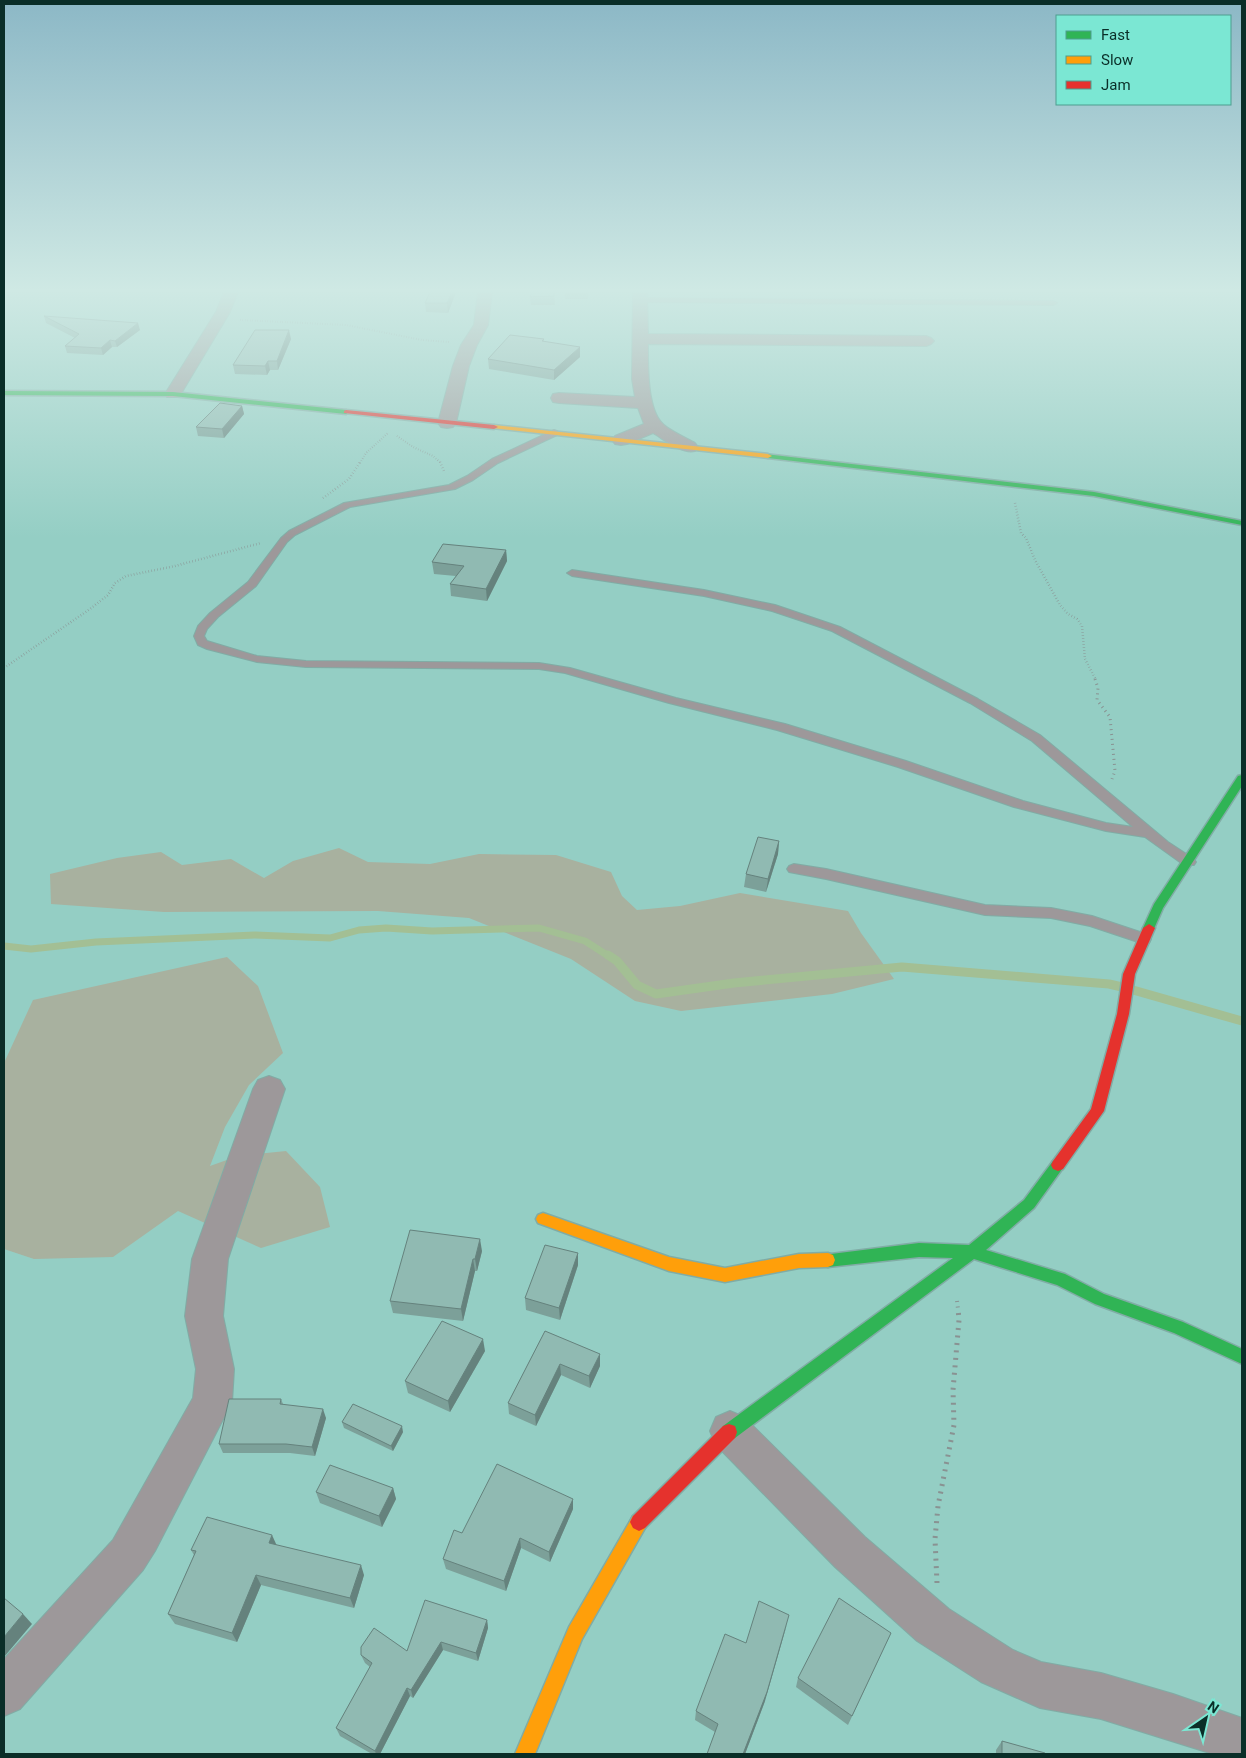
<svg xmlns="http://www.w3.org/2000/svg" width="1246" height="1758" viewBox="0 0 1246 1758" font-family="Roboto,sans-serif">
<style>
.green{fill:#a8b19f}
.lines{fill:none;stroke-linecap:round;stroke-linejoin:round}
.stream-far1{stroke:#a3bf94;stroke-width:7}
.stream{stroke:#a3bf94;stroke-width:9}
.lane-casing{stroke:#80aca5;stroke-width:2}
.street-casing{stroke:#80aca5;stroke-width:2}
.fast-casing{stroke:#80aca5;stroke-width:3}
.slow-casing{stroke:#80aca5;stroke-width:3}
.jam-casing{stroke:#80aca5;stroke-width:3}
.path-far4{stroke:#899292;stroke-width:2;stroke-dasharray:0.5 2;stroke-linecap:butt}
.path-far3{stroke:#899292;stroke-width:2.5;stroke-dasharray:0.5 2.5;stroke-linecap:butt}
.path-far2{stroke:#899292;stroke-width:3;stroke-dasharray:1 4;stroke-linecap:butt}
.path-far1{stroke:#899292;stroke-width:4;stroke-dasharray:1 4.5;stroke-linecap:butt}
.path{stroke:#899292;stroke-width:5;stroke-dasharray:2 5.5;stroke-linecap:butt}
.lane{fill:#9d989a;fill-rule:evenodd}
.street{fill:#9d989a;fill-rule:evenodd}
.fast{fill:#30b455;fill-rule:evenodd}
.slow{fill:#ff9f0a;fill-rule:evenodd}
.jam{fill:#e5322d;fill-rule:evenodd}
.wall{fill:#7ca099}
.shaded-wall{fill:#65827d}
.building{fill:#90bab2;stroke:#65827d}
</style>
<rect width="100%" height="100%" fill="#94cec4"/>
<g class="green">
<polygon points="339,848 368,862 430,864 479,854 556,855 611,872 622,896 637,910 680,906 740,893 848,911 861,933 894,979 832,994 681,1011 635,1001 571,959 469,918 378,911 164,912 51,904 50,874 117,858 161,852 182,865 231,859 264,878 293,861"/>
<polygon points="227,957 258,986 283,1053 249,1085 225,1127 210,1166 238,1156 286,1151 320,1187 330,1227 261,1248 178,1211 113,1257 34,1259 4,1249 4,1063 33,1000"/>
</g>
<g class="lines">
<polyline class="stream-far1" points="4,946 31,949 96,942 255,935 330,938 359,930 386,928 432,931 539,928 585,941 610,957"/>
<g class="stream">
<polyline points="608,955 617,961 637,985 656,994 734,983 902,967 1109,984 1122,987"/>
<polyline points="1133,990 1242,1021"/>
</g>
<defs>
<g id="lane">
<polygon points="637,298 1053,301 1057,303 1053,305 640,302 636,300"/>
<polygon points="554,430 557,431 557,435 498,463 473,480 455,489 350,507 295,535 287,542 256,586 218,617 207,629 204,636 207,641 257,656 306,661 539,663 570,668 676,698 785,724 906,761 1023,801 1106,823 1133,827 1032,741 970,703 832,631 772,611 704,596 572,576 567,573 572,570 704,590 775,605 840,627 978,699 1040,735 1168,842 1194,859 1196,862 1194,865 1184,865 1145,837 1106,831 1014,807 898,767 777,730 669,703 565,673 539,669 306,667 257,662 207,649 198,645 194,636 198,626 210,613 248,582 281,538 289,531 344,503 449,485 467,476 492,459"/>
<polygon points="794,864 826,869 985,905 1051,908 1092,916 1149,935 1151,939 1149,943 1144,944 1090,926 1051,918 985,915 826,879 789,872 787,869 789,866"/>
</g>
<g id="street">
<polygon points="224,292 238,292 230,312 179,397 167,397 165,394 216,312"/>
<polygon points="478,292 492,292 488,325 477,345 469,366 456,423 453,427 447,428 441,427 438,423 453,366 461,345 474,325"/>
<path d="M 633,292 L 647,292 L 648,334 L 926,336 L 931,338 L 934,341 L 931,344 L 926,346 L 648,344 C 648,364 647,408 662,423 C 668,430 686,438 695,443 L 698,447 L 695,451 C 681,454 665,440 653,433 L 627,444 L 621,445 L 615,444 L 612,440 L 615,436 L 644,424 L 638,408 L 559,403 L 553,402 L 551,398 L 553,394 L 559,393 L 635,397 L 632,379 Z"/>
<polygon points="269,1076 280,1080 285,1089 228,1259 223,1316 234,1369 232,1402 155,1551 143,1570 20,1709 4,1716 4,1659 113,1540 193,1398 196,1369 185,1316 192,1259 253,1089 258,1080"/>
<polygon points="730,1411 744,1417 865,1537 949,1609 1013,1650 1041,1662 1101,1673 1173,1694 1242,1718 1242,1754 1213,1754 1101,1719 1040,1708 981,1682 917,1641 835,1567 716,1445 710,1431 716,1417"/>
</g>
<g id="fast">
<polygon points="4,391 173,392 346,410 349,412 346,414 173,396 4,395"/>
<polygon points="765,454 1094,492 1242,521 1242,525 1094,496 768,458 764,456"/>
<polygon points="1242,775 1242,786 1163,908 1153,931 1145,931 1143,928 1154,904 1238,776"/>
<polygon points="1058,1159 1063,1161 1065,1165 1034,1208 986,1250 1065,1274 1104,1294 1183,1322 1242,1349 1242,1364 1174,1333 1095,1304 1057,1285 974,1259 735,1438 729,1440 723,1438 721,1432 723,1426 953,1258 919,1257 828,1267 823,1265 821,1260 823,1255 919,1243 969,1245 1024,1200 1053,1161"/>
</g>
<g id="slow">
<polygon points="494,425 768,454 772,456 768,458 492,428 492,426"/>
<polygon points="543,1213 669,1257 725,1268 799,1254 828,1253 833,1255 835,1260 833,1265 828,1267 799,1268 725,1282 669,1271 538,1223 536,1219 538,1215"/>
<polygon points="639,1513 645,1516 648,1522 645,1528 582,1639 535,1754 515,1754 569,1627 633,1516"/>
</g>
<g id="jam">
<polygon points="346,410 494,425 498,427 494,429 344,413 344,411"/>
<polygon points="1149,924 1155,928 1135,974 1129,1014 1104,1111 1063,1169 1058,1171 1053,1169 1051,1165 1053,1161 1091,1109 1117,1014 1123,974 1143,928"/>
<polygon points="729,1424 735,1426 737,1432 735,1438 645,1528 639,1531 633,1528 630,1522 633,1516 723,1426"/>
</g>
</defs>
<use href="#lane" class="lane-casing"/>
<use href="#street" class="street-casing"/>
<use href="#fast" class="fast-casing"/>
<use href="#slow" class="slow-casing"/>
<use href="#jam" class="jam-casing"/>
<g class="path-far4">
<polyline points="240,320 346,325 422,340 449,342"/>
<polyline points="397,436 413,447 433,456 441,463"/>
<polyline points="360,463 366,453 388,433"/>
</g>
<g class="path-far3">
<polyline points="440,462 445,473"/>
<polyline points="323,498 349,479 360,462"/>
<polyline points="1015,503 1021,533 1026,538 1035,560 1060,605 1068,614 1077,619 1082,626 1085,659 1096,680"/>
<polyline points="4,668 90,609 108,595 115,583 126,576 175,566 261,543"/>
</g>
<polyline class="path-far2" points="1095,679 1098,688 1097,700 1110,717 1115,771 1112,779"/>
<polyline class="path-far1" points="957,1301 958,1309"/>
<polyline class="path" points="937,1583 935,1539 938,1506 954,1425 953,1390 959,1320 958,1308"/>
<use href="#lane" class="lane"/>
<use href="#street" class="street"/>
<use href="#fast" class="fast"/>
<use href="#slow" class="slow"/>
<use href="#jam" class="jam"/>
</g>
<g class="wall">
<polygon points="456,292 448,313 426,312 425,303"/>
<polygon points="554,292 555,305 531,305 530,297"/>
<rect x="565" y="292" width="23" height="7"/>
<polygon points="44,316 140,330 117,347 112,347 103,355 67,353 65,346 75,338 46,323"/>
<polygon points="291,339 278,370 270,370 267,375 235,374 233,365"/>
<polygon points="544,339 544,341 580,357 554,380 489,369 488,359"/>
<polygon points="242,406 244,414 224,438 198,436 196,427"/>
<polygon points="506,550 507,561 487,601 451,596 450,584 456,576 434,574 432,562"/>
<polygon points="779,841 778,854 766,892 744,887 746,874"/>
<polygon points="482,1251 477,1271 475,1271 463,1321 393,1313 390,1301"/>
<polygon points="578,1253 578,1265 560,1320 526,1310 525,1298"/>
<polygon points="545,1331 600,1366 590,1388 561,1375 536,1426 509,1414 508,1403"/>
<polygon points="485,1351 450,1412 408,1393 405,1381"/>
<polygon points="281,1399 283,1404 326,1418 315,1456 290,1453 223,1453 219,1444"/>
<polygon points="342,1422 403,1432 393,1451 344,1428"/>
<polygon points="393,1488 396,1499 382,1527 320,1503 316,1492"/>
<polygon points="573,1509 550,1562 521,1548 506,1591 446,1569 443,1559 462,1533"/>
<polygon points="277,1545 364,1575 354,1608 261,1585 237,1642 175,1624 168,1614 194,1555 191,1550"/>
<polygon points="487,1620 488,1628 478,1661 443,1650 413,1698 410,1696 380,1754 372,1754 340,1736 336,1728 370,1667 365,1663 361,1655 407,1651"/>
<polygon points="891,1633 848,1725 796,1687 798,1678"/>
<polygon points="765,1701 745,1754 707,1754 715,1732 695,1720 696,1711"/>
<polygon points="1002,1741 1045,1754 996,1754 996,1750"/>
</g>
<g class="shaded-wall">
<polygon points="452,292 456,292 448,313 447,303"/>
<polygon points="138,323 140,330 117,347 115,341"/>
<polygon points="289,330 291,339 278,370 277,361"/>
<polygon points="110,340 112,347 103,355 101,348"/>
<polygon points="580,347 580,357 554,380 554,370"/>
<polygon points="268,361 270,370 267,375 265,366"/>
<polygon points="242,406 244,414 224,438 222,429"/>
<polygon points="506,550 507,561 487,601 486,589"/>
<polygon points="779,841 778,854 766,892 768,879"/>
<polygon points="480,1239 482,1251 477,1271 475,1259"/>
<polygon points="578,1253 578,1265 560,1320 559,1308"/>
<polygon points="473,1259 475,1271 463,1321 461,1309"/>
<polygon points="483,1339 485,1351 450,1412 448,1401"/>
<polygon points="600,1354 600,1366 590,1388 589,1376"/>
<polygon points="560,1364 561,1375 536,1426 535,1415"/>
<polygon points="323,1409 326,1418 315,1456 312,1447"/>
<polygon points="402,1426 403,1432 393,1451 391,1446"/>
<polygon points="393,1488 396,1499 382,1527 379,1516"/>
<polygon points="573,1499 573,1509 550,1562 549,1552"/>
<polygon points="272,1535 277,1546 269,1543"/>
<polygon points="520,1538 521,1548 506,1591 504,1581"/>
<polygon points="361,1565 364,1575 354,1608 350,1598"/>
<polygon points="256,1575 261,1585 237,1642 232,1633"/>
<polygon points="23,1614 32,1624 4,1657 4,1637"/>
<polygon points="487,1620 488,1628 478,1661 476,1653"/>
<polygon points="787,1624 765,1701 745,1754 743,1754"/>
<polygon points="441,1642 443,1650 413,1698 411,1690"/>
<polygon points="407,1688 410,1696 380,1754 376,1754 375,1751"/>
</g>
<g class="building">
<polygon points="430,292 452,292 447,303 425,303"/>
<polygon points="532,292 554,292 554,296 530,297"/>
<polygon points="44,316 138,323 115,341 110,340 101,348 65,346 79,334"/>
<polygon points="255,330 289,330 277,361 268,361 265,366 233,365"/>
<polygon points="510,335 544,339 542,341 580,347 554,370 488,359"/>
<polygon points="220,403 242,406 222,429 196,427"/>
<polygon points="443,544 506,550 486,589 450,584 464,566 432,562"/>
<polygon points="758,837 779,841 768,879 746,874"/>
<polygon points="410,1230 480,1239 475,1259 473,1259 461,1309 390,1301"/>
<polygon points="545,1245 578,1253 559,1308 525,1298"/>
<polygon points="442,1321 483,1339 448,1401 405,1381"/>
<polygon points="545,1331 600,1354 589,1376 560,1364 535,1415 508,1403"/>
<polygon points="229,1399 281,1399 280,1404 323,1409 312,1447 286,1444 219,1444"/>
<polygon points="353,1404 402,1426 391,1446 342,1422"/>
<polygon points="497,1464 573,1499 549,1552 520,1538 504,1581 443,1559 454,1530 462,1533"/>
<polygon points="330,1465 393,1488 379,1516 316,1492"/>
<polygon points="207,1517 272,1535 269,1543 361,1565 350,1598 256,1575 232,1633 168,1614 196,1551 191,1550"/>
<polygon points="4,1598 23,1614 4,1637"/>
<polygon points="839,1598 891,1633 852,1716 798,1678"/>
<polygon points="425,1600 487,1620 476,1653 441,1642 411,1690 407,1688 375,1751 336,1728 372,1663 361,1655 361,1647 374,1628 407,1651"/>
<polygon points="759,1601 789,1615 767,1692 743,1754 707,1754 718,1724 696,1711 725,1634 746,1643"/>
<polygon points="1002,1741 1045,1753 1045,1754 1002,1754"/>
</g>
<linearGradient id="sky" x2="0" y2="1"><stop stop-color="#8cb8c6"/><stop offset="0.54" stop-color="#cfe9e4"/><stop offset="1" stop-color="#cfe9e4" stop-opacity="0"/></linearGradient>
<rect width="1246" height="538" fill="url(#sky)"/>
<rect width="1246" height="1758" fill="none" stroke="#0a2e28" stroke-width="10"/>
<rect x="1056" y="15" width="175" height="90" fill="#7be7d3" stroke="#4e9d8f"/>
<rect x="1066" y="31" width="25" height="8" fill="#30b455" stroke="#4e9d8f"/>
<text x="1101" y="40" font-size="15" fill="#0a2e28">Fast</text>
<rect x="1066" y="56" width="25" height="8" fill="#ff9f0a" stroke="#4e9d8f"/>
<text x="1101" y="65" font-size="15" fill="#0a2e28">Slow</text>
<rect x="1066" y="81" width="25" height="8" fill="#e5322d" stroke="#4e9d8f"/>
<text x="1101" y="90" font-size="15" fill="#0a2e28">Jam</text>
<g transform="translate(1206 1718) rotate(34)" stroke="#7be7d3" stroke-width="4" paint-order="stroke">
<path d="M0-4L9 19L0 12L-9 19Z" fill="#0a2e28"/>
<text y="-8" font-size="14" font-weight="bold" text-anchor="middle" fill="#0a2e28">N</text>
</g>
</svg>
